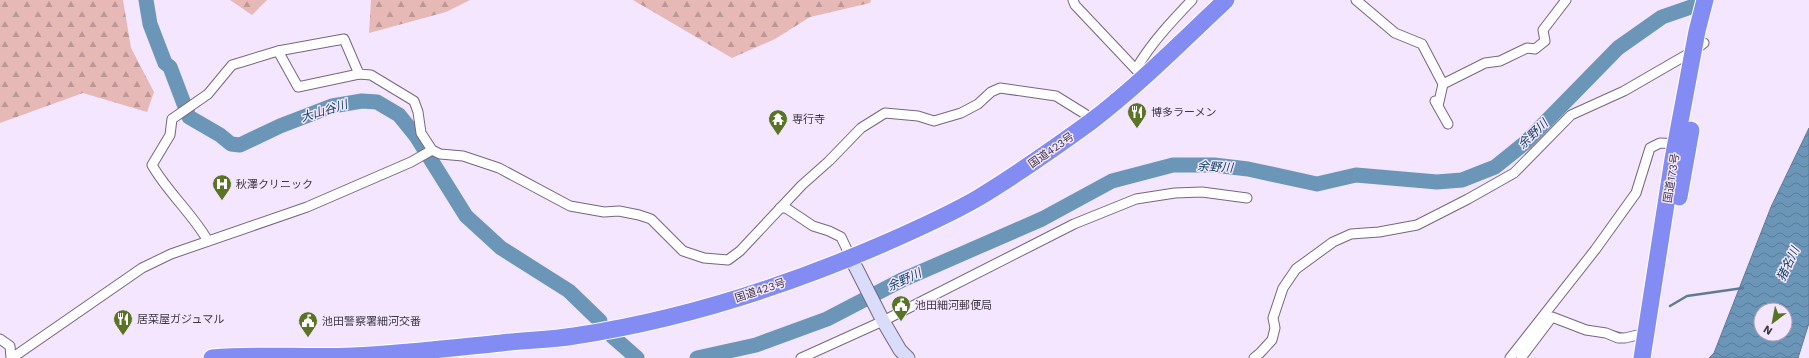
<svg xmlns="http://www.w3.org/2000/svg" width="1809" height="358" viewBox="0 0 1809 358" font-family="'Work Sans','Noto Sans JP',sans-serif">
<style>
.forest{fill:url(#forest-firs)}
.water{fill:url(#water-waves);stroke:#5e7a95;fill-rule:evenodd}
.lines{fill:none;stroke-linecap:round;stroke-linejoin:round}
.stream{stroke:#5e7a95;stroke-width:2.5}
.river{stroke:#6b96b8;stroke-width:15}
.street-casing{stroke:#766680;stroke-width:11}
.secondary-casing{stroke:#766680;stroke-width:15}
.highway-casing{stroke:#fff;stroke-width:19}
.street{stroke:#fff;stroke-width:9}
.secondary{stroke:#dadcfb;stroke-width:13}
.highway{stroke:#838cf3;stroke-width:17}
.labels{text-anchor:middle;stroke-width:3;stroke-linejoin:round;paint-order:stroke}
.poi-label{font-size:11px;fill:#3e3743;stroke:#f4e6fe;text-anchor:start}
.street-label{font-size:11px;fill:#3e3743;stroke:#f4e6fe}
.water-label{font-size:12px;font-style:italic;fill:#0f4365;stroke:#f4e6fe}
</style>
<defs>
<pattern id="forest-firs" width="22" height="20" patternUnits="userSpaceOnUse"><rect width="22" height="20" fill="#e6b9b6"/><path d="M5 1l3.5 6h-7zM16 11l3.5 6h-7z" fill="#bc9796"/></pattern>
<pattern id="water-waves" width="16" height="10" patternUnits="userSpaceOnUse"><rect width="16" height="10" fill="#6b96b8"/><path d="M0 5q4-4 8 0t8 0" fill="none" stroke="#597b97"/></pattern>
</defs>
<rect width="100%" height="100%" fill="#f4e6fe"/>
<g class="forest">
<polygon points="0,0 123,0 131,48 154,92 147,112 83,93 0,123"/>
<polygon points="230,0 267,0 252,15"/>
<polygon points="371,0 470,0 446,12 369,33"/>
<polygon points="633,0 871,0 870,3 810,17 775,39 732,58"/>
</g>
<path class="water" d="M 1809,128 L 1809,323 L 1798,358 L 1709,358 L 1714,353 L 1771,207 ZM 1761,310 L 1785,310 L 1785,334 L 1761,334 Z"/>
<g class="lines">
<g class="stream">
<polyline points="1670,306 1687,296 1743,288"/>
<polyline points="1608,330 1622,334"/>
</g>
<g class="river">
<polyline points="146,0 150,24 165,63 170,67 189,117 220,135 231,144 240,145 280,126 332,106 362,101 377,102 399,115 416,136 466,216 501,248 569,291 600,321"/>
<polyline points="612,336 637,358"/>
<polyline points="697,358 756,345 827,319 902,280 1042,219 1112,181 1173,165 1214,165 1248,169 1317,184 1356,175 1437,182 1462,180 1495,167 1526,142 1618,48 1662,17 1694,6 1706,0"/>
</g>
<defs>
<g id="street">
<polyline points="1073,0 1075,5 1143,77"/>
<polyline points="1356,0 1395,33 1422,44 1443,84 1438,106"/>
<polyline points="278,51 298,87 359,74"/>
<path d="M 1136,69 C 1151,43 1172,21 1192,0"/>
<polyline points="1443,84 1485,63 1500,61 1527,48 1535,49 1545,41 1543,30 1566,0"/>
<polyline points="1435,101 1448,124"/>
<polyline points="780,208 786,208 813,226 829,231 841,237 851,258"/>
<path d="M 208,241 C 192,213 168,193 152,165 L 170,135 L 172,119 L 208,94 L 232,65 L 278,51 L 344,39 L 359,74 L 371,75 L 414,101 L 418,112 L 421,133 L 432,150 L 440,154 L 463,156 L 499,168 L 570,206 L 604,212 L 619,211 L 639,215 L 651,219 L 683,251 L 704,258 L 728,260 L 740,251 L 802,185 L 829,161 L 861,128 L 885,113 L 918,116 L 934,121 L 961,113 L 978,104 L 991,92 L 1000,88 L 1056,96 L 1085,114 L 1091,121"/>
<polyline points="0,339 10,346 11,358"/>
<polyline points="12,358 142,268 171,254 307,207 411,162 432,150"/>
<polyline points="801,358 883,321 1074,224 1136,199 1175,193 1202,192 1247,198"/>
<polyline points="1254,358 1260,353 1272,340 1275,328 1273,318 1283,288 1296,269 1333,242 1351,234 1379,232 1417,225 1468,199 1514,173 1571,115 1624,91 1695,50 1704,43"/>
<polyline points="1510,358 1595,250 1636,193 1650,148 1660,143 1679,144"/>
<polyline points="1521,358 1552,317 1586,330 1606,333 1618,338 1625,338 1646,333"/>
</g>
<polyline id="secondary" points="851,258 883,321 900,350 908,358"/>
<g id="highway">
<polyline points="1679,197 1691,130"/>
<path d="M 212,358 C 259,354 305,358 352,356 C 402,354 452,348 501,343 C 525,340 550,340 574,336 C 680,320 784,287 883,244 C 915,230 947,216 978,198 C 1016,175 1053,149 1089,123 C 1138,86 1181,42 1226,0"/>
<polyline points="1642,358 1673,159 1697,31 1705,0"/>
</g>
</defs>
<use href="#street" class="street-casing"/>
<use href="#secondary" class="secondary-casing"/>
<use href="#highway" class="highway-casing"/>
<use href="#street" class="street"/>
<use href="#secondary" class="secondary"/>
<use href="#highway" class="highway"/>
</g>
<defs>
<symbol id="restaurant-pin" viewBox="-11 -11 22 30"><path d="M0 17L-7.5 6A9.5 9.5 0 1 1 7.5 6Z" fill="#5a7426" stroke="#f4e6fe"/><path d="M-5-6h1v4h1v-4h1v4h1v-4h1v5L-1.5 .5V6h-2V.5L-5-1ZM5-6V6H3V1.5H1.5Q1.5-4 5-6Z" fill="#fff"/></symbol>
<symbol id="temple-pin" viewBox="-11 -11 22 30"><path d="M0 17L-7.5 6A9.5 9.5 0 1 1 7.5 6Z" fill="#5a7426" stroke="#f4e6fe"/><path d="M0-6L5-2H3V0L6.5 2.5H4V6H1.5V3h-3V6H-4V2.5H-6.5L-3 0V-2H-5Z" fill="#fff"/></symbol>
<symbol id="hospital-pin" viewBox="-11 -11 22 30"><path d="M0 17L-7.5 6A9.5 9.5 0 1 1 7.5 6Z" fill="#5a7426" stroke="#f4e6fe"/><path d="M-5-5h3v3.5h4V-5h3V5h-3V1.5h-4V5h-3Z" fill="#fff"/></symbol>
<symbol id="civic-pin" viewBox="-11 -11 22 30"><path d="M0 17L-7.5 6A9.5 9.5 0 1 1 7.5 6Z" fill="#5a7426" stroke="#f4e6fe"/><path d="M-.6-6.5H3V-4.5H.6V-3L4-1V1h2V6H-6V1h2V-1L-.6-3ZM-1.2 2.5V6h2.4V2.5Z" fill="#fff"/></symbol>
</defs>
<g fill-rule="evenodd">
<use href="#restaurant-pin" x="1126" y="101" width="22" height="30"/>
<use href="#temple-pin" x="767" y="108" width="22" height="30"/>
<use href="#hospital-pin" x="211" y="173" width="22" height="30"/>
<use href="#civic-pin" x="890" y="294" width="22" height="30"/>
<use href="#restaurant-pin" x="112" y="308" width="22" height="30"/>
<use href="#civic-pin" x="297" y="310" width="22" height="30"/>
</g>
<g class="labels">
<g class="poi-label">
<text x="1151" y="116">博多ラーメン</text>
<text x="792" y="123">専行寺</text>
<text x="236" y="188">秋澤クリニック</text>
<text x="915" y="309">池田細河郵便局</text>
<text x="137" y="323">居菜屋ガジュマル</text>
<text x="322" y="325">池田警察署細河交番</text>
</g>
<g class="street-label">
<text transform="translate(1051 150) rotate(-35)" y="4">国道423号</text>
<text transform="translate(1671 178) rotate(-81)" y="4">国道173号</text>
<text transform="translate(760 290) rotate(-18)" y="4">国道423号</text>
</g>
<g class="water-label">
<text transform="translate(324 111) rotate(-17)" y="4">大山谷川</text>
<text transform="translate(1533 134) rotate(-44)" y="4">余野川</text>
<text transform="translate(1215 167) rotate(3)" y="4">余野川</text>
<text transform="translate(1788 264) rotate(-65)" y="4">猪名川</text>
<text transform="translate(904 280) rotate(-25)" y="4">余野川</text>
</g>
</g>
<g transform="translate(1773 322) rotate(212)"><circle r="19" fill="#f4e6fe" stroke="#aba0b3"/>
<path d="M0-3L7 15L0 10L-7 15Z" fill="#5a7426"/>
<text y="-6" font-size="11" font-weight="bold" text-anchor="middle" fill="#3e3743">N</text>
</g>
</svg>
